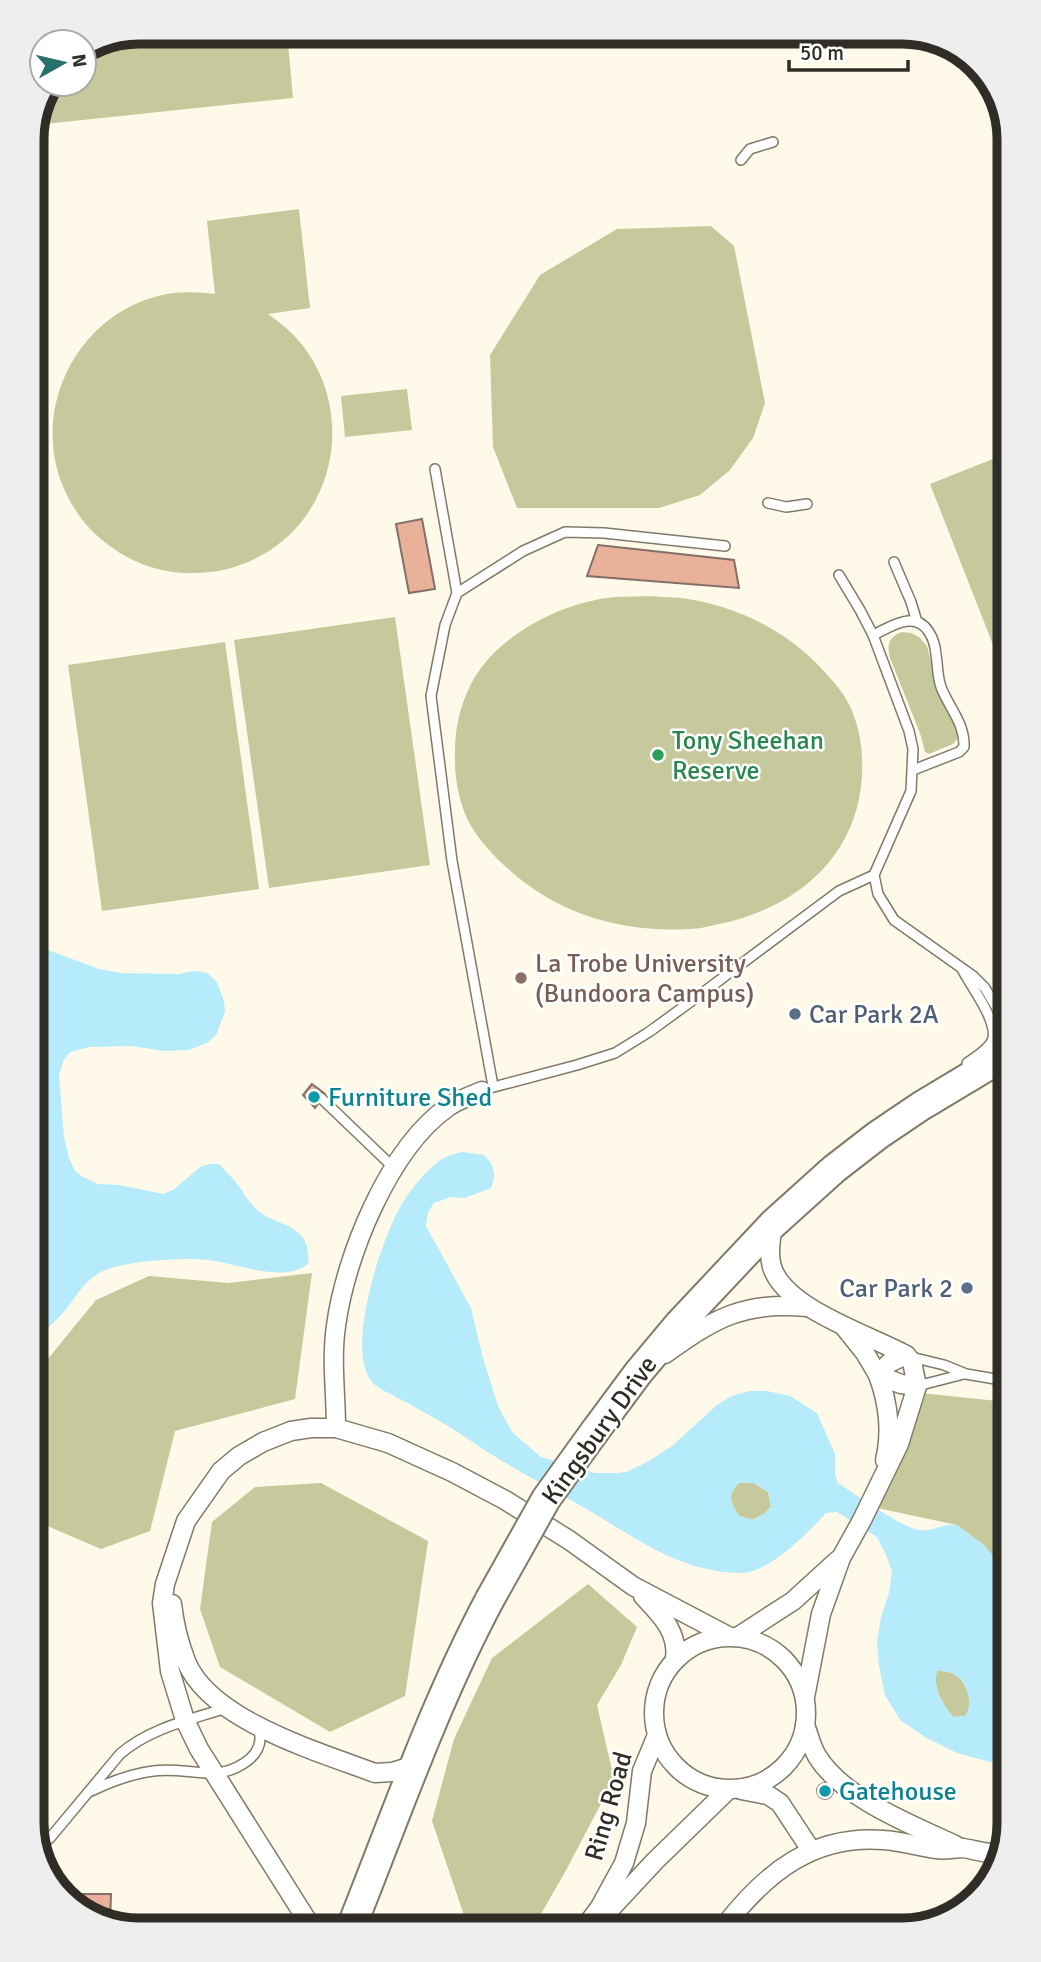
<svg xmlns="http://www.w3.org/2000/svg" width="1041" height="1962" viewBox="0 0 1041 1962" font-family="Signika,sans-serif">
<style>
.green{fill:#c6c99b}
.water{fill:#b5ebfa;fill-rule:evenodd}
.building{fill:#e9b19a;stroke:#837069;stroke-width:2}
.lines{fill:none;stroke-linecap:round;stroke-linejoin:round}
.lane-casing{stroke:#807a69;stroke-width:12}
.street-casing{stroke:#807a69;stroke-width:21}
.primary-casing{stroke:#807a69;stroke-width:32}
.lane{stroke:#fff;stroke-width:9}
.street{stroke:#fff;stroke-width:18}
.primary{stroke:#fff;stroke-width:28}
.primary-bridge-casing{stroke:#807a69;stroke-width:32;stroke-linecap:butt}
.primary-bridge{stroke:#fff;stroke-width:28}
.leisure-dot{fill:#2e9e5b;stroke:#fff;stroke-width:2.5}
.education-dot{fill:#8d6e63;stroke:#fff;stroke-width:2.5}
.service-dot{fill:#5c6f8a;stroke:#fff;stroke-width:2.5}
.culture-dot{fill:#0f9aa8;stroke:#fff;stroke-width:2.5}
.labels{text-anchor:middle;stroke-width:5;stroke-linejoin:round;paint-order:stroke}
.leisure-label{font-size:26px;fill:#27864d;stroke:#fff;text-anchor:start}
.education-label{font-size:26px;fill:#785e54;stroke:#fff;text-anchor:start}
.service-label{font-size:26px;fill:#4e5e75;stroke:#fff;text-anchor:start}
.culture-label{font-size:26px;fill:#0d838f;stroke:#fff;text-anchor:start}
.street-label{font-size:26px;fill:#2f2d26;stroke:#fff}
.rim{fill:none;stroke:#2f2d26;stroke-width:9}
</style>
<rect width="100%" height="100%" fill="#fef9e9"/>
<g class="green">
<polygon points="139,32 287,32 293,98 35,125 54,84 84,84 84,54"/>
<path d="M 299,209 L 310,308 L 268,314 C 281,323 293,333 303,346 C 344,399 342,476 297,527 C 271,556 233,573 194,573 C 162,574 131,563 106,543 C 86,528 71,507 62,484 C 32,407 77,317 158,296 C 177,291 196,292 215,294 L 207,221 Z"/>
<polygon points="711,226 734,246 765,403 753,438 730,470 700,495 659,508 517,508 493,447 490,355 540,275 617,229"/>
<polygon points="407,389 412,430 345,437 341,396"/>
<polygon points="1003,455 1004,652 997,655 930,484"/>
<path d="M 647,596 C 661,597 675,597 688,599 C 738,607 787,631 822,669 C 833,681 846,695 852,711 C 862,735 864,762 861,787 C 851,864 791,909 719,924 C 709,926 700,929 690,929 C 621,933 556,914 506,867 C 493,855 480,841 471,826 C 459,805 454,777 455,752 C 455,722 464,689 484,664 C 513,629 561,605 606,598 C 619,596 634,597 647,596 Z"/>
<polygon points="395,617 430,865 269,888 234,640"/>
<path d="M 902,632 L 911,633 L 919,637 L 927,646 L 938,691 L 948,714 L 958,729 L 957,739 L 953,744 L 929,754 L 925,752 L 920,733 L 890,658 C 887,645 888,637 902,632 Z"/>
<polygon points="225,642 259,889 102,911 68,665"/>
<polygon points="312,1273 295,1399 175,1431 150,1531 101,1549 38,1522 38,1371 96,1300 149,1276 228,1283"/>
<polygon points="921,1393 1007,1402 1008,1575 985,1546 957,1525 877,1508"/>
<polygon points="321,1483 428,1541 405,1696 330,1732 220,1667 200,1609 212,1522 255,1487"/>
<path d="M 739,1483 L 754,1483 L 768,1492 L 771,1507 L 764,1514 L 752,1520 L 739,1516 C 731,1502 726,1496 739,1483 Z"/>
<polygon points="588,1584 637,1627 621,1665 597,1705 614,1779 564,1874 534,1926 468,1927 432,1821 454,1739 492,1658"/>
<path d="M 937,1671 C 943,1671 948,1671 954,1674 C 967,1681 974,1703 966,1716 L 953,1717 C 943,1704 932,1688 937,1671 Z"/>
</g>
<g class="water">
<path d="M 36,943 L 48,950 L 99,969 L 121,973 L 178,974 L 195,971 L 207,973 L 217,982 L 224,1001 L 225,1012 L 216,1035 L 207,1043 L 189,1050 L 165,1051 L 131,1046 L 90,1047 L 70,1052 L 63,1061 L 59,1076 L 64,1137 L 69,1158 L 75,1171 L 83,1177 L 98,1184 L 119,1185 L 163,1194 L 173,1190 L 200,1167 L 209,1164 L 219,1164 C 225,1171 232,1177 238,1185 C 243,1192 248,1201 255,1208 C 277,1229 312,1221 308,1264 C 282,1284 238,1263 208,1260 C 184,1257 122,1261 101,1272 C 84,1282 79,1292 68,1307 C 59,1318 47,1328 37,1338 Z"/>
<path d="M 462,1152 L 484,1155 C 494,1165 497,1174 491,1188 L 465,1198 L 451,1197 L 434,1203 L 428,1212 L 426,1226 L 471,1308 L 483,1358 L 498,1406 L 505,1419 L 513,1433 L 541,1457 L 595,1473 L 619,1473 L 629,1471 L 649,1461 L 672,1446 L 717,1405 L 732,1396 L 749,1391 L 767,1391 L 790,1396 L 817,1413 L 835,1454 L 835,1475 L 838,1483 C 855,1494 901,1527 919,1530 C 932,1532 944,1523 957,1525 L 985,1546 L 1008,1575 L 1009,1767 L 957,1753 L 925,1737 L 900,1720 L 885,1695 L 879,1666 L 877,1642 L 881,1617 L 889,1593 L 892,1572 L 887,1557 L 877,1537 L 837,1512 L 826,1513 C 808,1533 769,1573 741,1573 C 678,1572 635,1537 583,1507 C 552,1489 521,1473 491,1454 C 476,1445 462,1434 446,1425 C 430,1415 413,1406 396,1397 C 389,1393 379,1389 373,1383 C 343,1351 383,1234 403,1202 C 412,1188 425,1172 438,1162 C 445,1156 454,1154 462,1152 ZM 739,1483 L 754,1483 L 768,1492 L 771,1507 L 764,1514 L 753,1520 L 739,1516 C 731,1502 726,1496 739,1483 ZM 937,1671 C 943,1671 949,1671 954,1674 C 967,1681 974,1703 965,1716 L 953,1717 C 943,1704 932,1688 937,1671 Z"/>
</g>
<g class="building">
<polygon points="422,519 435,589 409,593 396,524"/>
<polygon points="598,545 734,560 739,588 587,576"/>
<polygon points="312,1084 325,1094 315,1108 303,1095"/>
<circle cx="825" cy="1791" r="8"/>
<polygon points="82,1894 111,1894 110,1923 82,1913"/>
</g>
<g class="lines">
<defs>
<g id="lane">
<polyline points="741,160 750,149 773,142"/>
<polyline points="435,469 457,593 445,625 431,696 452,861 493,1086"/>
<polyline points="768,503 786,507 807,504"/>
<polyline points="894,562 911,602 917,622"/>
<polyline points="839,575 860,610 873,635 909,731 913,749 911,791 874,875 878,894 894,920 973,976 985,988 1006,1024"/>
<polyline points="457,593 523,551 565,532 604,533 725,546"/>
<path d="M 873,635 C 884,630 896,622 908,621 C 927,619 935,640 936,655 C 938,666 937,676 941,687 C 949,708 965,723 964,747 L 959,752 L 913,770"/>
<path d="M 963,971 C 971,986 1000,1024 992,1041 C 987,1051 975,1057 967,1063"/>
<polyline points="490,1088 577,1065 615,1053 649,1032 693,1000 839,891 874,875"/>
<polyline points="321,1098 393,1167"/>
<polyline points="911,1357 944,1365 966,1374 1007,1381"/>
<polyline points="917,1386 964,1374"/>
<path d="M 91,1791 C 112,1781 130,1774 153,1771 C 173,1768 192,1773 213,1773 C 232,1773 261,1759 260,1737 C 260,1733 258,1730 257,1726"/>
<path d="M 40,1846 L 50,1838 L 120,1754 C 150,1728 190,1720 226,1708"/>
</g>
<g id="street">
<path d="M 773,1224 C 771,1239 768,1253 772,1267 C 785,1309 870,1335 906,1355 L 912,1362 L 917,1386 L 899,1444 L 862,1520 L 841,1558 L 821,1614 L 805,1697"/>
<polyline points="845,1328 865,1353 878,1375 901,1384 917,1386"/>
<path d="M 665,1354 C 715,1318 744,1301 807,1307"/>
<path d="M 336,1428 C 336,1394 331,1360 336,1326 C 345,1257 389,1148 448,1107 C 457,1100 471,1096 482,1091"/>
<path d="M 885,1460 C 892,1431 888,1402 878,1375 L 889,1363 L 906,1355"/>
<path d="M 643,1596 C 660,1614 679,1632 675,1659"/>
<path d="M 172,1604 C 174,1622 179,1643 186,1661 C 209,1720 319,1752 375,1773 L 392,1772 L 415,1765"/>
<polyline points="739,1636 793,1601 838,1560"/>
<circle cx="730" cy="1713" r="76"/>
<path d="M 805,1725 C 809,1735 811,1746 817,1756 C 843,1799 913,1825 957,1846"/>
<polyline points="741,1790 768,1795 780,1803 811,1850"/>
<polyline points="601,1919 655,1861 728,1790"/>
<path d="M 726,1924 C 767,1872 814,1834 884,1840 C 901,1841 919,1847 936,1849 C 945,1851 954,1848 963,1848 C 975,1850 988,1854 1000,1854"/>
<polyline points="586,1926 600,1907 624,1863 636,1823 642,1771 657,1735"/>
<polyline points="312,1928 199,1749 185,1720 170,1671 162,1603 165,1584 186,1521 221,1471 239,1456 263,1442 291,1431 311,1428 336,1428 388,1443 452,1472 505,1500 569,1540 633,1586 728,1636"/>
</g>
<g id="primary">
<polyline points="595,1431 638,1373 679,1324 773,1224 834,1169 878,1135 921,1106 1006,1055"/>
<path d="M 351,1928 C 395,1818 434,1704 490,1599"/>
</g>
</defs>
<use href="#lane" class="lane-casing"/>
<use href="#street" class="street-casing"/>
<use href="#primary" class="primary-casing"/>
<use href="#lane" class="lane"/>
<use href="#street" class="street"/>
<use href="#primary" class="primary"/>
<defs>
<polyline id="primary-bridge" points="490,1599 546,1499 595,1431"/>
</defs>
<use href="#primary-bridge" class="primary-bridge-casing"/>
<use href="#primary-bridge" class="primary-bridge"/>
</g>
<circle class="leisure-dot" cx="658" cy="755" r="7"/>
<circle class="education-dot" cx="521" cy="978" r="7"/>
<g class="service-dot">
<circle cx="795" cy="1014" r="7"/>
<circle cx="967" cy="1288" r="7"/>
</g>
<g class="culture-dot">
<circle cx="314" cy="1097" r="7"/>
<circle cx="825" cy="1791" r="7"/>
</g>
<g class="labels">
<g class="leisure-label">
<text x="672" y="749">Tony Sheehan<tspan x="672" dy="30">Reserve</tspan></text>
</g>
<g class="education-label">
<text x="535" y="972">La Trobe University<tspan x="535" dy="30">(Bundoora Campus)</tspan></text>
</g>
<g class="service-label">
<text x="809" y="1023">Car Park 2A</text>
<text x="953" y="1297" text-anchor="end">Car Park 2</text>
</g>
<g class="culture-label">
<text x="328" y="1106">Furniture Shed</text>
<text x="839" y="1800">Gatehouse</text>
</g>
<g class="street-label">
<text transform="translate(599 1430) rotate(-54)" y="9">Kingsbury Drive</text>
<text transform="translate(608 1806) rotate(-74)" y="9">Ring Road</text>
</g>
</g>
<path d="M0 0H1041V1962H0ZM139 44H902A95 95 0 0 1 997 139V1823A95 95 0 0 1 902 1918H139A95 95 0 0 1 44 1823V139A95 95 0 0 1 139 44Z" fill="#eee" fill-rule="evenodd"/>
<path class="rim" d="M139 44H902A95 95 0 0 1 997 139V1823A95 95 0 0 1 902 1918H139A95 95 0 0 1 44 1823V139A95 95 0 0 1 139 44Z"/>
<g transform="translate(63 63) rotate(82)"><circle r="33" fill="#ffffff" stroke="#acaba8" stroke-width="2"/>
<path d="M0-5L12 26L0 18L-12 26Z" fill="#27716c"/>
<text y="-10" font-size="19" font-weight="bold" text-anchor="middle" fill="#2f2d26">N</text>
</g>
<path d="M789 60v10h119v-10" fill="none" stroke="#2f2d26" stroke-width="3.5"/>
<text x="800" y="60" font-size="21" fill="#2f2d26" stroke="#ffffff" stroke-width="5" paint-order="stroke">50 m</text>
</svg>
